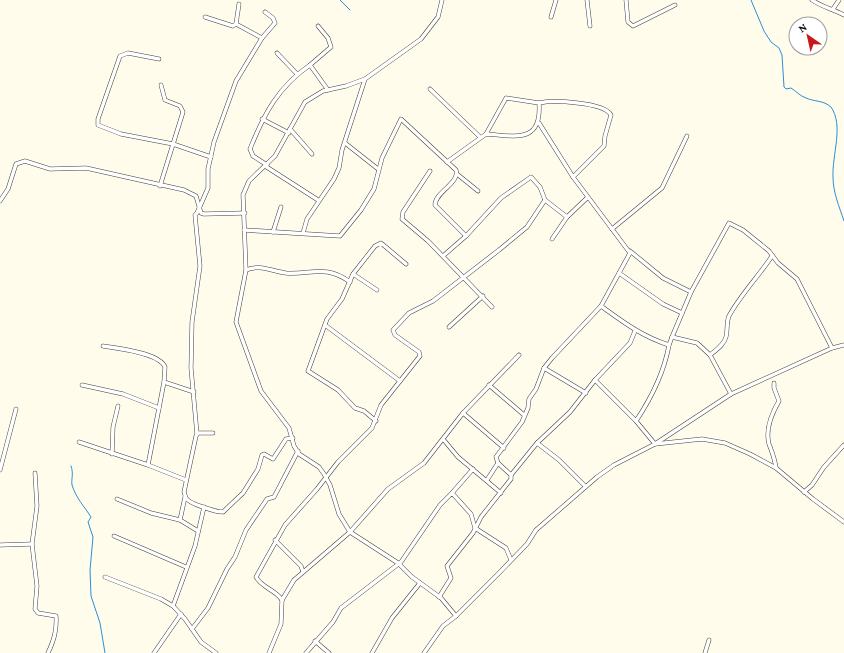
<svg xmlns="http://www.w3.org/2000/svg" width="844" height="653" viewBox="0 0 844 653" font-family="'Crimson Pro',serif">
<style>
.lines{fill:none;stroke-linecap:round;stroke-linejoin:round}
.stream{stroke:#2b8ed9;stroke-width:1}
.street-casing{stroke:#3f3f3f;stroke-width:4.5}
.street{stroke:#fff;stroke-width:3.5}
</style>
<rect width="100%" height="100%" fill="#fffceb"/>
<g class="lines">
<g class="stream">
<polyline points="340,0 350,10"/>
<path d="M 751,0 L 764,31 L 771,42 L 779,48 L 782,55 L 784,87 L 786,89 L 791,88 C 796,91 800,96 806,98 C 815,102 823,100 831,107 C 844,126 832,154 833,177 C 833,192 839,206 844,221"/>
<path d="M 71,466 C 74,474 71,479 72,485 C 76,498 84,506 91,517 L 88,522 L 93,537 L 90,570 L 91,596 L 100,623 L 105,653"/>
</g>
<defs>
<g id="street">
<polyline points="442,0 438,17 421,39 365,79 346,86 323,91 305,102 275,156 249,181 243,195 246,270 236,322 261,391 289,428 294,446 299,454 319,467 324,474 330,485 339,514 350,532 398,563 412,577 441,598 456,616"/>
<polyline points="587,0 590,26"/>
<polyline points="626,0 628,22 633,26 675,5"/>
<path d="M 812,0 C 822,7 833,9 844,15"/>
<polyline points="239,4 236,24 262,38"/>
<polyline points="833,9 839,0"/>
<polyline points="205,17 233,26 236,24"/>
<polyline points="551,17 556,0"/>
<polyline points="318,26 328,38 331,47 310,65 328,90"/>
<polyline points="277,53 297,74"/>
<polyline points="159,59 128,53 120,56 98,119 98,125 121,134 173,144 211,157"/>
<polyline points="430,89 480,137"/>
<polyline points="262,119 289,133"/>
<path d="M 539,123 L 573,177 L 604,146 L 605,136 L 611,115 C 604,102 553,100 539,103"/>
<polyline points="290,129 312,154"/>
<polyline points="345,143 378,169"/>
<path d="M 447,162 L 486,134 L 506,98 L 539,103 C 542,144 515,136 486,134"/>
<path d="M 267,165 L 253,156 L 250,149 C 264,114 278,87 310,65"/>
<polyline points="265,166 318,200"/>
<polyline points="430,171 403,212 402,219 428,241 492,307"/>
<polyline points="457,174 478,191"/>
<polyline points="160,186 183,112 180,106 165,100 161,85"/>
<polyline points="0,201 8,189 16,164 25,161 50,169 86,168 184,190 196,196 201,213 204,214 245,213"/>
<polyline points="612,229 662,188 687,136"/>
<path d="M 244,230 L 340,236 L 361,210 L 374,189 L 382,158 L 401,119 L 456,170 C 460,183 435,192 435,205 L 466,236"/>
<polyline points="273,232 281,207"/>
<polyline points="303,233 307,219 334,179 339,168 342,150 365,79"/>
<polyline points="552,239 567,217 587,198"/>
<polyline points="630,251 663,278 691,292 672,337"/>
<polyline points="443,256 466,236 501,198 531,177 540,187 545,200 567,217"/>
<path d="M 246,270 C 259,264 272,271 286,273 C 311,275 325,264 350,282"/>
<polyline points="619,273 663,304 682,313"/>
<polyline points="353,274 377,290"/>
<polyline points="691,292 729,223 743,230 769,251 778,263 797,279 832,348"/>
<path d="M 601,306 C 623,322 643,337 669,345 C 664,373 652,397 636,421 L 655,444 L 702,439 L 725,443 L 750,454 L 776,468 L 813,499 L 844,522"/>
<polyline points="325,325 400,381"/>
<polyline points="449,327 483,296"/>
<polyline points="669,345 672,337 697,343 710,355 731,394"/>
<path d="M 103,346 C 117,348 160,353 165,367 L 164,382"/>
<path d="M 710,355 C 716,350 724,345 726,337 C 728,330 726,323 729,316 C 741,294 759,276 772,256"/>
<polyline points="544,368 586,393"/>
<polyline points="595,380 630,343 635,331"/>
<path d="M 774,383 L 774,388 L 779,401 C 772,413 765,429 769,444 C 772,452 775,459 776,468"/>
<polyline points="82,385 123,394 159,408"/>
<polyline points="489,385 524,415"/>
<polyline points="463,413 504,448"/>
<polyline points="376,421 364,411 355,408 338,390 308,371 327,319 342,299 353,274 375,246 381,243 406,264"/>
<path d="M 213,433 L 198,433 L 196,436 L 184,492 C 185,494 185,496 186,498 C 189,504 217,512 223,512 L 243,493 L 258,469 L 262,455 L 264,454 L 273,459 L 286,439 L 293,438"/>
<polyline points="197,434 191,368 192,322 200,266 195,215 197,213 208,188 208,169 214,142 236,81 262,38 275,23 273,18 265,12"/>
<polyline points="443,439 458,457 501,493"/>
<polyline points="79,442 148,465 164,382 194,392"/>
<polyline points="537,443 559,460 585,486"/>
<polyline points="112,454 113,427 118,406"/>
<polyline points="148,465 186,480"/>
<polyline points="0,470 16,409"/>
<path d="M 35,473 L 37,506 L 32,544 L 37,586 L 35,609 L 38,613 L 56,616 C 57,630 54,640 48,653"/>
<polyline points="511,475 537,443 570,412 595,380 636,421"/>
<polyline points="487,480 498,463"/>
<polyline points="804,492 812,485 824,467 844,445"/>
<polyline points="452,493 473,469"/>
<polyline points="185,497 180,520 198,531"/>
<polyline points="117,499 151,513 180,520"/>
<polyline points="114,536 186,567"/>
<polyline points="275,540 301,566 303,572"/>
<polyline points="0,545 32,544"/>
<polyline points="105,577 161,599 173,606 185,619 201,642 216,653"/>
<polyline points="439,597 451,578 447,566 473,533 481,517 511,479 511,475 498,463 496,457 522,422 528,408 529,399 536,389 544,368 552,358 601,306 630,253 573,177"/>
<path d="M 282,600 C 276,590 262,588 256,577 L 285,525 L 317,489 L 338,462 L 372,428 L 381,405 L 420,356 L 419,352 L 395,335 L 393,330 L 409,313 L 433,301 L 499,250 L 527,227 L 545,200"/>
<polyline points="173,606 195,546 204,507"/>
<polyline points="192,629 208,608 227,569 235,557 246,530 267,499 274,497 298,451"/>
<polyline points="315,641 329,653"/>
<polyline points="154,653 181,614"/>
<polyline points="269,653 281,624 282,600 294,580 350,532 388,489 424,463 463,413 519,355"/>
<polyline points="306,653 333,622 341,608 401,562 440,505 452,493 471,514 475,528 506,548 511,560"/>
<polyline points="372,653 392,618 420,583"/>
<polyline points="424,653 443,626 456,616 499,573 527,544 536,530 597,477 614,465 655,444 731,394 832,348 844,345"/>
<polyline points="705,653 709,640"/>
</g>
</defs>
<use href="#street" class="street-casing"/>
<use href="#street" class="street"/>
</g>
<g transform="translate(808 36) rotate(326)"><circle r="19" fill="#ffffff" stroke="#9e9e9e"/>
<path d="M0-3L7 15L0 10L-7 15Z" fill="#c9181a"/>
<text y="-6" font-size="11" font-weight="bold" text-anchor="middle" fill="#0c0c0c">N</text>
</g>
</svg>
